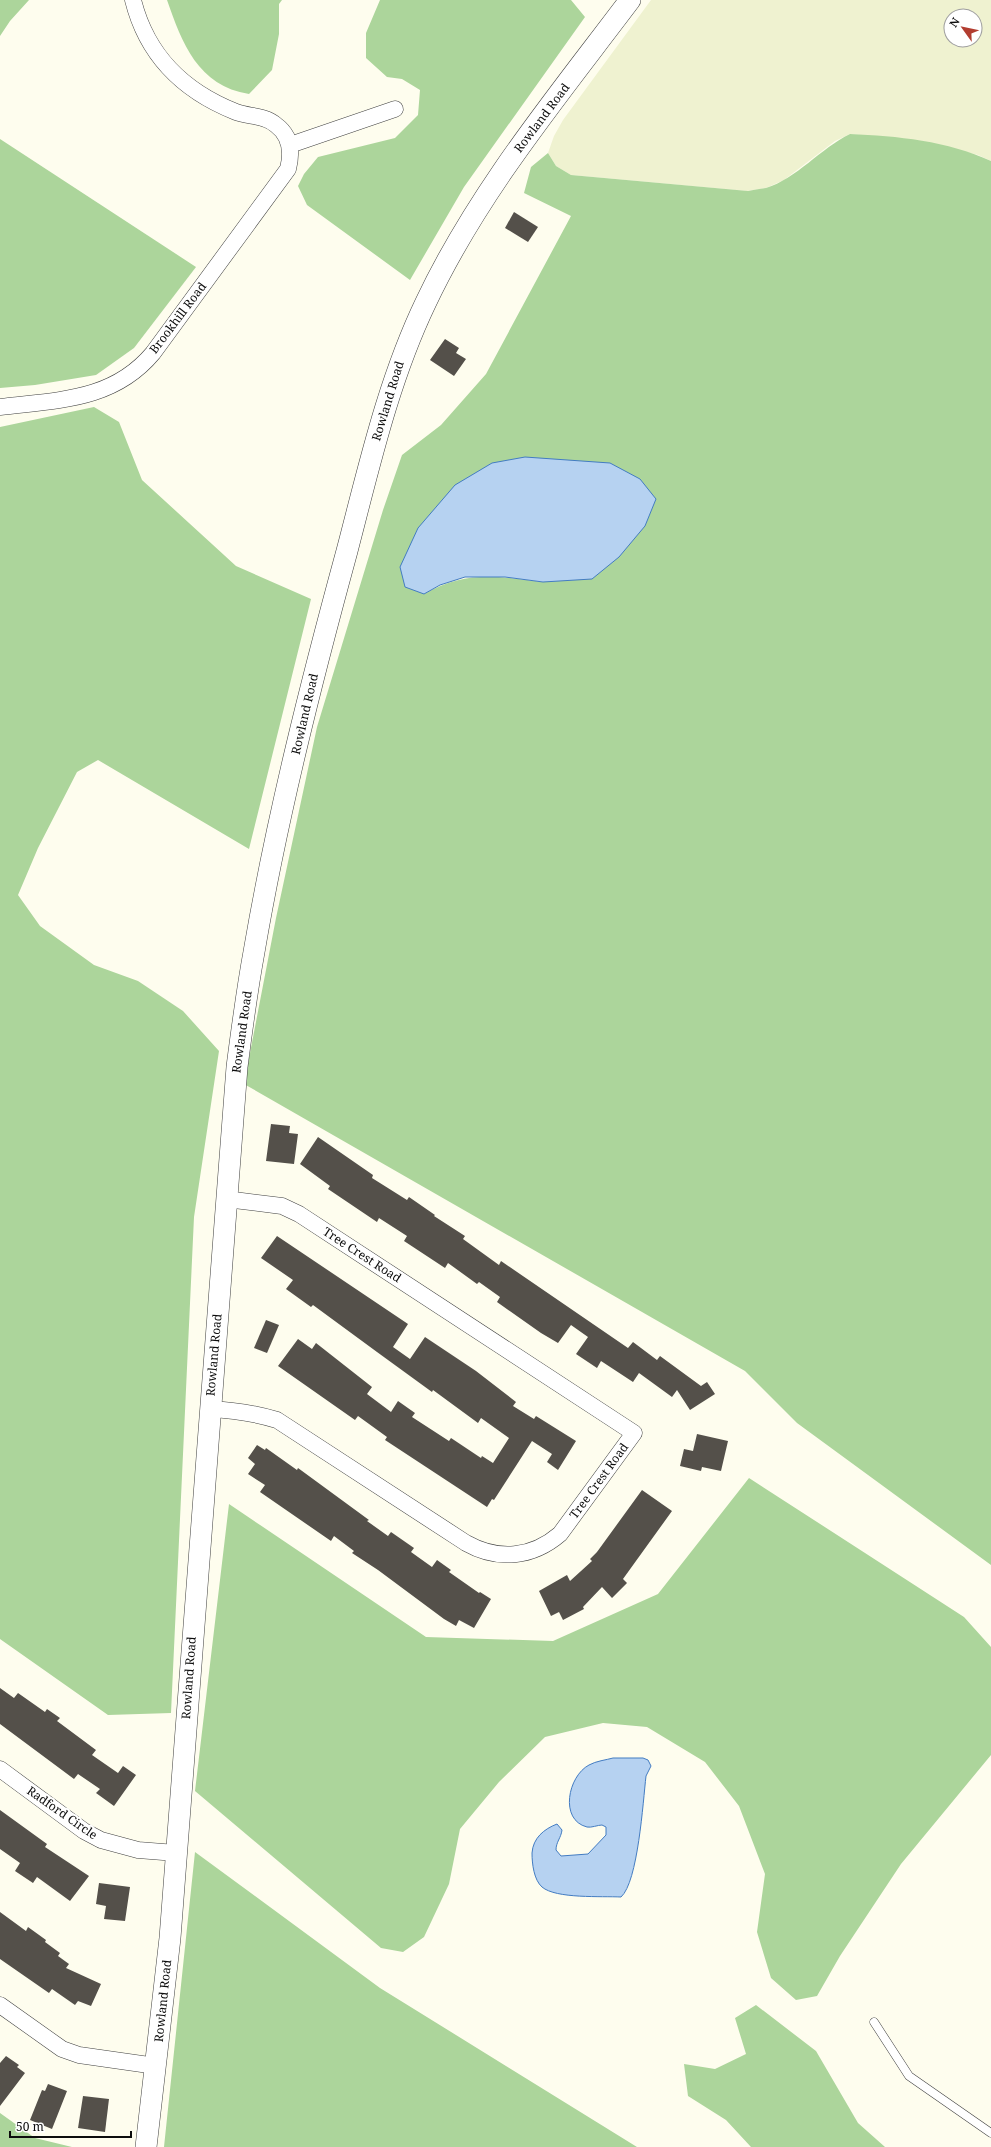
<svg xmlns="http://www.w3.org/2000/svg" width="991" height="2147" viewBox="0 0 991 2147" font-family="'Noto Serif',serif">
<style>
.farmland{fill:#eff2d0;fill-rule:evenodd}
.forest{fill:#acd59b;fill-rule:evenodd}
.water{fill:#b6d2f1;stroke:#437cc2}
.building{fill:#54504a}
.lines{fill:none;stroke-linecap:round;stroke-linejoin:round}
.service-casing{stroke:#404040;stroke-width:9}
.minor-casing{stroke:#404040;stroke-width:17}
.tertiary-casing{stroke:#404040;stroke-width:22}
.service{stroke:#fff;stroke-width:8}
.minor{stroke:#fff;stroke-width:16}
.tertiary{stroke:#fff;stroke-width:21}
.labels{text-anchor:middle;stroke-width:4;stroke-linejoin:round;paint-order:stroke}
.street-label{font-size:12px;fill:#0d0d0d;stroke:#fff}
</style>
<rect width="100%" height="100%" fill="#fefdee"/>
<path class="farmland" d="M 651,0 L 991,0 L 991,161 L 978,155 L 922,141 L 850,134 L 835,141 L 784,180 L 766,188 L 747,191 L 571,175 L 556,166 L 548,153 L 554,136 L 563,120 ZM 951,16 L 975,16 L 975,40 L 951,40 Z"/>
<g class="forest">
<polygon points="0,0 29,0 10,21 0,36"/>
<path d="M 167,0 L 282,0 L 279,4 L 279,34 L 272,70 L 249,94 C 198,86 182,43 167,0 Z"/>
<polygon points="380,0 571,0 585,17 464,187 410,280 307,205 298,186 304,174 318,157 395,138 418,115 420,90 402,79 387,77 366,58 366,33"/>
<path d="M 850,134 C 897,136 948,141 991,161 L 991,1565 L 797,1423 L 745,1371 L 244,1084 L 276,918 L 317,727 L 383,510 L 402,455 L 441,425 L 486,374 L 571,216 L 524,193 L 531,167 L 548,153 L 556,166 L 571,175 L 748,191 C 754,190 760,189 766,188 C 796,179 821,148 850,134 ZM 610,463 L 543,582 C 497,576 466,570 424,594 Z"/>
<polygon points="0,139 196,267 134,348 96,375 35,385 0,388"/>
<polygon points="94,407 119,422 142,480 236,566 311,599 249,849 98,760 77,772 38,848 18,895 40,926 94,965 138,981 183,1011 219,1051 194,1217 171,1713 108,1715 0,1639 0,427"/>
<polygon points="749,1478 964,1617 991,1647 991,1755 901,1864 840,1956 817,1996 796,2000 771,1978 757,1932 765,1874 739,1806 705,1762 647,1727 603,1723 545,1737 499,1782 460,1829 449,1884 424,1937 403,1952 381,1948 195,1791 229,1504 426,1637 553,1641 658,1594"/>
<polygon points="195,1852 380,1988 637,2147 164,2147"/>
<polygon points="756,2005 816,2051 858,2123 885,2147 751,2147 726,2120 688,2096 684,2064 715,2069 746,2054 735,2018"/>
<polygon points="0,2113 35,2138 72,2147 0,2147"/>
</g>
<g class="water">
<polygon points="525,457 610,463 640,479 656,499 645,526 619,557 592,579 543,582 505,577 465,577 440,585 424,594 405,587 400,567 418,528 455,485 492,463"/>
<path d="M 613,1758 L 643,1758 L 648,1760 L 651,1766 L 646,1776 C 643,1802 638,1882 621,1897 C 602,1896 556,1899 542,1887 C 534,1880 532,1864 532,1853 C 533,1838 544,1829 557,1824 L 562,1830 C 561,1838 556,1842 556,1850 L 561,1856 L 588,1854 L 606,1835 L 606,1827 L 602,1825 C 598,1825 591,1828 587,1827 C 559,1820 568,1776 589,1765 C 596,1761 606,1760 613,1758 Z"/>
</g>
<g class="building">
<polygon points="514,212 538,227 528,242 505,228"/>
<polygon points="445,339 459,348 456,353 466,359 454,376 430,360"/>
<polygon points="271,1124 290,1126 289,1133 298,1134 294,1164 266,1161"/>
<polygon points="318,1137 373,1175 372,1178 407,1200 409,1197 435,1215 434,1216 465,1236 463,1239 499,1265 501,1261 628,1348 633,1342 657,1360 660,1356 701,1386 707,1382 715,1394 690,1410 677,1390 672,1397 639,1373 633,1382 601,1361 597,1368 576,1354 588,1337 571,1325 558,1343 541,1333 497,1302 500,1297 479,1282 477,1284 448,1263 445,1268 404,1241 407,1236 379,1218 377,1222 328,1189 330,1186 300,1164"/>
<polygon points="277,1236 408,1324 393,1347 410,1359 425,1337 476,1371 516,1402 513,1406 534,1419 536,1416 576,1441 558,1470 547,1462 552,1454 532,1441 494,1500 492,1499 487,1507 385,1440 387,1437 358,1416 355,1420 278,1366 298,1339 312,1349 316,1343 372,1387 367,1394 391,1412 398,1401 415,1413 412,1417 449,1441 451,1438 481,1458 482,1456 493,1463 509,1438 481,1418 478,1423 433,1390 432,1392 377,1352 313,1305 311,1307 286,1289 293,1280 261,1258"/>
<polygon points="266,1320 279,1325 267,1353 254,1348"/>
<polygon points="697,1434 728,1441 721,1471 702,1467 701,1471 680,1466 684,1449 693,1451"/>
<polygon points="257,1445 265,1450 266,1448 297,1470 298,1468 369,1520 367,1521 388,1536 391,1532 414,1548 411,1552 432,1567 437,1560 451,1570 449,1572 479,1593 480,1592 491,1599 474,1628 459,1620 456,1626 444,1619 378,1570 352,1553 354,1551 334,1536 331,1541 260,1492 265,1485 248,1474 255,1464 248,1458"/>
<polygon points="642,1490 672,1511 623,1579 627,1583 612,1598 602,1587 583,1607 584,1609 563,1620 559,1612 551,1616 539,1591 567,1575 570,1581 592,1561 590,1559 597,1552"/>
<polygon points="0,1688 14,1698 18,1693 45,1712 47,1709 60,1718 57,1721 96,1750 92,1755 118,1773 123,1766 136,1775 114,1806 96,1793 100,1789 78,1774 74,1779 0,1724"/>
<polygon points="0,1810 47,1844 45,1847 89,1876 70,1901 37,1877 33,1883 15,1871 20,1863 0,1849"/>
<polygon points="99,1883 130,1887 125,1921 104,1919 106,1906 96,1904"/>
<polygon points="0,1912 26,1931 28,1927 46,1940 45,1942 60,1953 58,1956 69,1964 66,1968 101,1984 91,2006 78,2001 75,2005 52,1989 49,1993 0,1959"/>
<polygon points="6,2056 19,2065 17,2067 25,2073 0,2106 0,2063"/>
<polygon points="48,2084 67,2091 52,2129 30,2120 42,2090 45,2091"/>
<polygon points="83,2096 109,2099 105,2132 78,2128"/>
</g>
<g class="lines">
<defs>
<polyline id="service" points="874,2022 909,2076 991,2133"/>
<g id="minor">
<polyline points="290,145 395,109"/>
<path d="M 0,407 C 57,400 113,401 153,353 L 288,169 C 292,153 291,136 276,125 C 265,115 249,117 236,112 C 183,91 147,56 133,0"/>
<path d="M 209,1409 C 233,1410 254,1413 277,1420 L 466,1543 C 498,1561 532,1558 560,1534 L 634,1433 L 299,1214 L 282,1206 L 226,1199"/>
<polyline points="0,1769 84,1831 101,1840 138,1850 176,1853"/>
<polyline points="0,2005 62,2049 79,2055 156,2066"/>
</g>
<path id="tertiary" d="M 146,2147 L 170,1938 L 237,1067 C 242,1028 247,990 254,952 C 277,817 311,683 347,551 C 369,467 388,381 426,302 C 478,192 557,97 630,0"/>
</defs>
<use href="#service" class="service-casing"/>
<use href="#minor" class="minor-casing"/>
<use href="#tertiary" class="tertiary-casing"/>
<use href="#service" class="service"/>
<use href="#minor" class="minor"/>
<use href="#tertiary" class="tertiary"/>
</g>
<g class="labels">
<g class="street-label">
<text transform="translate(542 118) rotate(-53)" y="4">Rowland Road</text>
<text transform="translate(178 318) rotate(-53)" y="4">Brookhill Road</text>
<text transform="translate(388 401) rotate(-73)" y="4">Rowland Road</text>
<text transform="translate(305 714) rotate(-77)" y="4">Rowland Road</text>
<text transform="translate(242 1032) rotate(-82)" y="4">Rowland Road</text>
<text transform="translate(362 1255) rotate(33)" y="4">Tree Crest Road</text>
<text transform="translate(214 1355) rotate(-85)" y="4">Rowland Road</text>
<text transform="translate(599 1481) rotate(-54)" y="4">Tree Crest Road</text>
<text transform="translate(189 1678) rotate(-86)" y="4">Rowland Road</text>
<text transform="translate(62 1813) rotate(35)" y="4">Radford Circle</text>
<text transform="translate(163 2001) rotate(-84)" y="4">Rowland Road</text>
</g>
</g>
<g transform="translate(963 28) rotate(303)"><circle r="19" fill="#ffffff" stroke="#9e9e9e"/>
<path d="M0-3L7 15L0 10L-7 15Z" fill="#b23d30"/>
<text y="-6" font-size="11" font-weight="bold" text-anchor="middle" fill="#0d0d0d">N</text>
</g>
<path d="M10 2131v6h121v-6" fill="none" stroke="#0d0d0d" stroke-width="2"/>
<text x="16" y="2131" font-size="12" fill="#0d0d0d" stroke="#ffffff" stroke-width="3" paint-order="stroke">50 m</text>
</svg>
